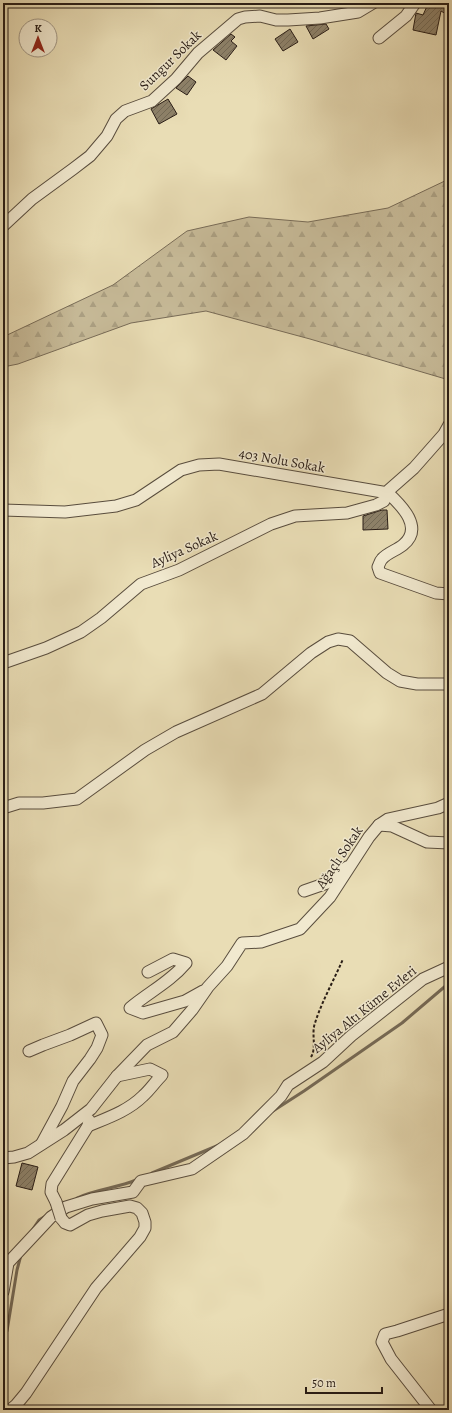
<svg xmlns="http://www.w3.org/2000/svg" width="452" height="1413" viewBox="0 0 452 1413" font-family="Alegreya,serif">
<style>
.forest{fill:url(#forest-firs);stroke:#786c58}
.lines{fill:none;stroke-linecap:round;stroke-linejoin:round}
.stream{stroke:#756955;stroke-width:3}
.building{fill:url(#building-hatch);stroke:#291d16}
.minor-casing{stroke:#594d3e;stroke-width:13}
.path{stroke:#291d16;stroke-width:2;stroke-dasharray:3 2;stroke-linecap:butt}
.minor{stroke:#f1e9cf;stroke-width:11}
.minor-bridge-casing{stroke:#594d3e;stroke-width:13;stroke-linecap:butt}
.minor-bridge{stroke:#f1e9cf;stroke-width:11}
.labels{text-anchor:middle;stroke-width:3;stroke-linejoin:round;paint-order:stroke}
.street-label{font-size:14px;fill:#291d16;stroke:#f1e9cf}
</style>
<defs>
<pattern id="forest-firs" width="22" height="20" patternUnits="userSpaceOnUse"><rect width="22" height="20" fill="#c8bc9a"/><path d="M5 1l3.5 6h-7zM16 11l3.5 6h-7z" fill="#aca184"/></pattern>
<pattern id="building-hatch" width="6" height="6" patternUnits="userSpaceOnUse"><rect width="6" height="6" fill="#8d8169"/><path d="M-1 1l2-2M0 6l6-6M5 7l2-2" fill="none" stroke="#736955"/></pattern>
</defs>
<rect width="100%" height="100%" fill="#e9ddb5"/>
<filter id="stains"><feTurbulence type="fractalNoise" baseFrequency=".005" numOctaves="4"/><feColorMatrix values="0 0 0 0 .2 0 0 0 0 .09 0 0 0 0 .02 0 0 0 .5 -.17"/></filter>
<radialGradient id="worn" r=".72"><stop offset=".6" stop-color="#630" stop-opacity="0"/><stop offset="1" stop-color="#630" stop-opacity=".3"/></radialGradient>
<polygon class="forest" points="449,179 449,380 310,339 206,311 131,323 18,364 3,367 3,337 113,285 187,231 249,217 308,222 388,208"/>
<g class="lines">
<g class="stream">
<polyline points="273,1111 304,1091 402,1023 449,983"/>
<polyline points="152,1173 219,1145"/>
<path d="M 77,1198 C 96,1189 117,1188 136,1180"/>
<polyline points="33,1229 39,1220 44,1217"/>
<polyline points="3,1337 7,1331 17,1270 21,1255"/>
</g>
</g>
<g class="building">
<polygon points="426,3 449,3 449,9 446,14 441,11 436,35 413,30 416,13 423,15 428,4"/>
<polygon points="326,24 329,29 313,39 306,26"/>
<polygon points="290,29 298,42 283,51 275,39"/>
<polygon points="231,34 235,37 231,41 237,46 226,60 213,50"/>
<polygon points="188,76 196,82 187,95 176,88"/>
<polygon points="168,99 177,114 159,124 151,109"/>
<polygon points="382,510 387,510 388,529 363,530 363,516"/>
<polygon points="22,1163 38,1167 32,1190 16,1186"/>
</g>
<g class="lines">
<defs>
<g id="minor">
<polyline points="379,38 406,16 415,3"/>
<polyline points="3,226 32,199 73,169 90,156 107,136 116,119 125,111 152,101 176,79 198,53 238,19 245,17 260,16 276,20 288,20 320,18 358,12 373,3"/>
<path d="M 3,510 L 65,512 L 116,506 L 136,500 L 181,470 L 199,465 L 219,464 L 388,493 C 402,506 424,528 403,545 C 397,550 387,553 382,559 C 380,561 379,565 378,567 L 380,573 L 436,593 L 449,594"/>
<polyline points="3,663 46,648 81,632 101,618 141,584 179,570 271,524 295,516 347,513 376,505 384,501 389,490 414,468 444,434 449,425"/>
<polyline points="3,808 19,803 43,803 77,799 145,750 176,732 262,694 311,653 328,642 338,639 350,641 387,673 400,681 417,684 449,684"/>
<polyline points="379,825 392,826 427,842 449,843"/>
<polyline points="304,891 327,883 347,867"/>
<path d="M 148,972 L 173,959 L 186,963 C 170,982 149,992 130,1008 L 143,1013 L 185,1001 L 203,991"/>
<polyline points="29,1051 43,1045 70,1035 96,1023 102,1035 97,1048 90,1059 73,1081 62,1106 42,1143"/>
<path d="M 88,1126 C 107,1118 128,1111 143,1096 C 150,1090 155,1082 162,1075 L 150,1069 L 117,1076"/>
<polyline points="3,1158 14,1157 28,1153 64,1130 91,1109 117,1076 147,1045 173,1032 192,1010 208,987 227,966 242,943 261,942 300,929 330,897 369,837 379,825 388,819 438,808 449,803"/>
<polyline points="56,1202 51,1192 52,1184 88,1126 89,1120"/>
<polyline points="3,1292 8,1263 51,1217 66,1207 92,1199 133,1192 141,1181 192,1169 243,1134 281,1096 288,1085 323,1062 351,1036 423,979 449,967"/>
<polyline points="10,1410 16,1405 26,1393 96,1288 140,1237 145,1228 145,1222 142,1213 137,1208 130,1206 102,1211 88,1215 70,1225 65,1223 61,1218"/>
<polyline points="431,1410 391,1359 382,1342 385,1334 397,1331 449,1314"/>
</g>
</defs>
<use href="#minor" class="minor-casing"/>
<path class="path" d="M 311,1057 C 317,1047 311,1034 315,1023 C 322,1001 334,980 343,959"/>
<use href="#minor" class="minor"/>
<defs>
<polyline id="minor-bridge" points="56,1202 61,1218"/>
</defs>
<use href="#minor-bridge" class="minor-bridge-casing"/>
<use href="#minor-bridge" class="minor-bridge"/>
</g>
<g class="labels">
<g class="street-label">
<text transform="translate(170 60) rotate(-44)" y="5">Sungur Sokak</text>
<text transform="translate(282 460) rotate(10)" y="5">403 Nolu Sokak</text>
<text transform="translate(184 549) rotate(-24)" y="5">Ayliya Sokak</text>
<text transform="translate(339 857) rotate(-56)" y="5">Ağaçlı Sokak</text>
<text transform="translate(364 1009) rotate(-39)" y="5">Ayliya Altı Küme Evleri</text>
</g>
</g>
<rect width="452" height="1413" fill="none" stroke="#e9ddb5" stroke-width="16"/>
<rect x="4" y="4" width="444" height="1405" fill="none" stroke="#291d16" stroke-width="2"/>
<rect x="8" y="8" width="436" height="1397" fill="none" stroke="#291d16"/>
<g transform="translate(38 38)"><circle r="19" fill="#f1e9cf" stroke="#a19785"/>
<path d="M0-3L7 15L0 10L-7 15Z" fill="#8f2418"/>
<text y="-6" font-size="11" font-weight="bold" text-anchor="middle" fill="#291d16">K</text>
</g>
<path d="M306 1387v6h76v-6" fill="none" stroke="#291d16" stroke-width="2"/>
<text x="312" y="1387" font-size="12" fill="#291d16" stroke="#f1e9cf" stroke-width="3" paint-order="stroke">50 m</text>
<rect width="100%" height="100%" filter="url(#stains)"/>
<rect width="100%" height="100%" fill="url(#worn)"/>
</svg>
